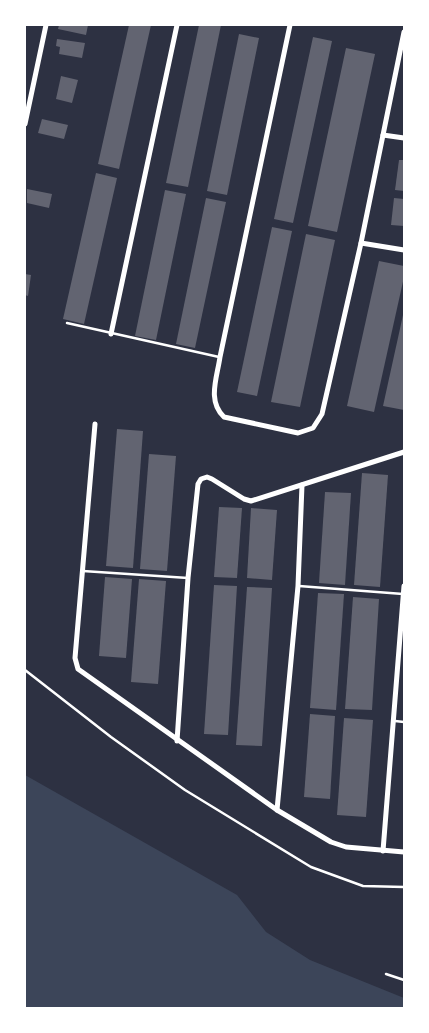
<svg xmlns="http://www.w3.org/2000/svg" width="429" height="1033" viewBox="0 0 429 1033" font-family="Montserrat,sans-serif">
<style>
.green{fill:#3c4559}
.building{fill:#626471}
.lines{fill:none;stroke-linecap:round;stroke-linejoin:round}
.service{stroke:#fff;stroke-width:2.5}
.minor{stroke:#fff;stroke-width:5}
</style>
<rect width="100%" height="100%" fill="#2d3142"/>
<polygon class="green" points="25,775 237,895 266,932 310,960 404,998 404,1008 25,1008"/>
<g class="building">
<polygon points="59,25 88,25 86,35 58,29"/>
<polygon points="129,25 151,25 119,169 98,164"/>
<polygon points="199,25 221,25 188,187 166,183"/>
<polygon points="239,34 259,38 227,195 207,191"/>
<polygon points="313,37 332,41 293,223 274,219"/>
<polygon points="57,39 85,43 82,58 59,54 60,47 56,46"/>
<polygon points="346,48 375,54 337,232 308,226"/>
<polygon points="61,76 78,80 72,103 56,99"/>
<polygon points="42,119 68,125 64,139 38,133"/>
<polygon points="399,160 404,160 404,191 395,190"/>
<polygon points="96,173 117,178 84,324 63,319"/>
<polygon points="27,189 52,194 49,208 27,203"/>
<polygon points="165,190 186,194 156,340 135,336"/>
<polygon points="206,198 226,202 195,348 176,344"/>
<polygon points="394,198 404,199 404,226 391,225"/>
<polygon points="272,227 292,231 257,396 237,392"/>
<polygon points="306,234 335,240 300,407 271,402"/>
<polygon points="379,261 404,266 404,277 374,412 347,406"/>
<polygon points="25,274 31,275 28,296 25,295"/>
<polygon points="403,315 404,315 404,410 383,406"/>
<polygon points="117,429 143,431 133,568 106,566"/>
<polygon points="149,454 176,456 167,571 140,569"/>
<polygon points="362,473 388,475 380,587 354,585"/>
<polygon points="325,492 351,493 345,585 319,583"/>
<polygon points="219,507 242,508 237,578 214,577"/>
<polygon points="251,508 277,510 272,580 247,578"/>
<polygon points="105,577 132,579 126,658 99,656"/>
<polygon points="139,579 166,581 158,684 131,682"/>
<polygon points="214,585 237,586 228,735 204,734"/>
<polygon points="247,587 272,588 262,746 236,745"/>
<polygon points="318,593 344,594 336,710 310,708"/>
<polygon points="353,597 379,599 372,710 345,709"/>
<polygon points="310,714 335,716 330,799 304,797"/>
<polygon points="344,718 373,720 366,817 337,815"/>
</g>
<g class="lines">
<g class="service">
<polyline points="67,323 219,357"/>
<polyline points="83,571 188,578"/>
<polyline points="299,586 403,594"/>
<polyline points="25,670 111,737 185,790 311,867 363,886 404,887"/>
<polyline points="395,721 404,722"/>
<polyline points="386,974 404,980"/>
</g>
<g class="minor">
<path d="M 290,25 L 220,357 C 217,378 207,401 224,417 L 298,433 L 313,428 L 322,414 L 361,243 L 404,32"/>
<polyline points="25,124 46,25"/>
<polyline points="383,135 404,138"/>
<polyline points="361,243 404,250"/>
<polyline points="111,334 177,25"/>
<polyline points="95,424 75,658 78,669 277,810 331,842 346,847 404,852"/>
<polyline points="177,741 188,578 198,484 201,479 207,477 212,479 244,499 251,501 404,452"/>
<polyline points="277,810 298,586 302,485"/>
<polyline points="383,851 404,586"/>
</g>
</g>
<rect width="429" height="1033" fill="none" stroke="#ffffff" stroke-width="52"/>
</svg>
